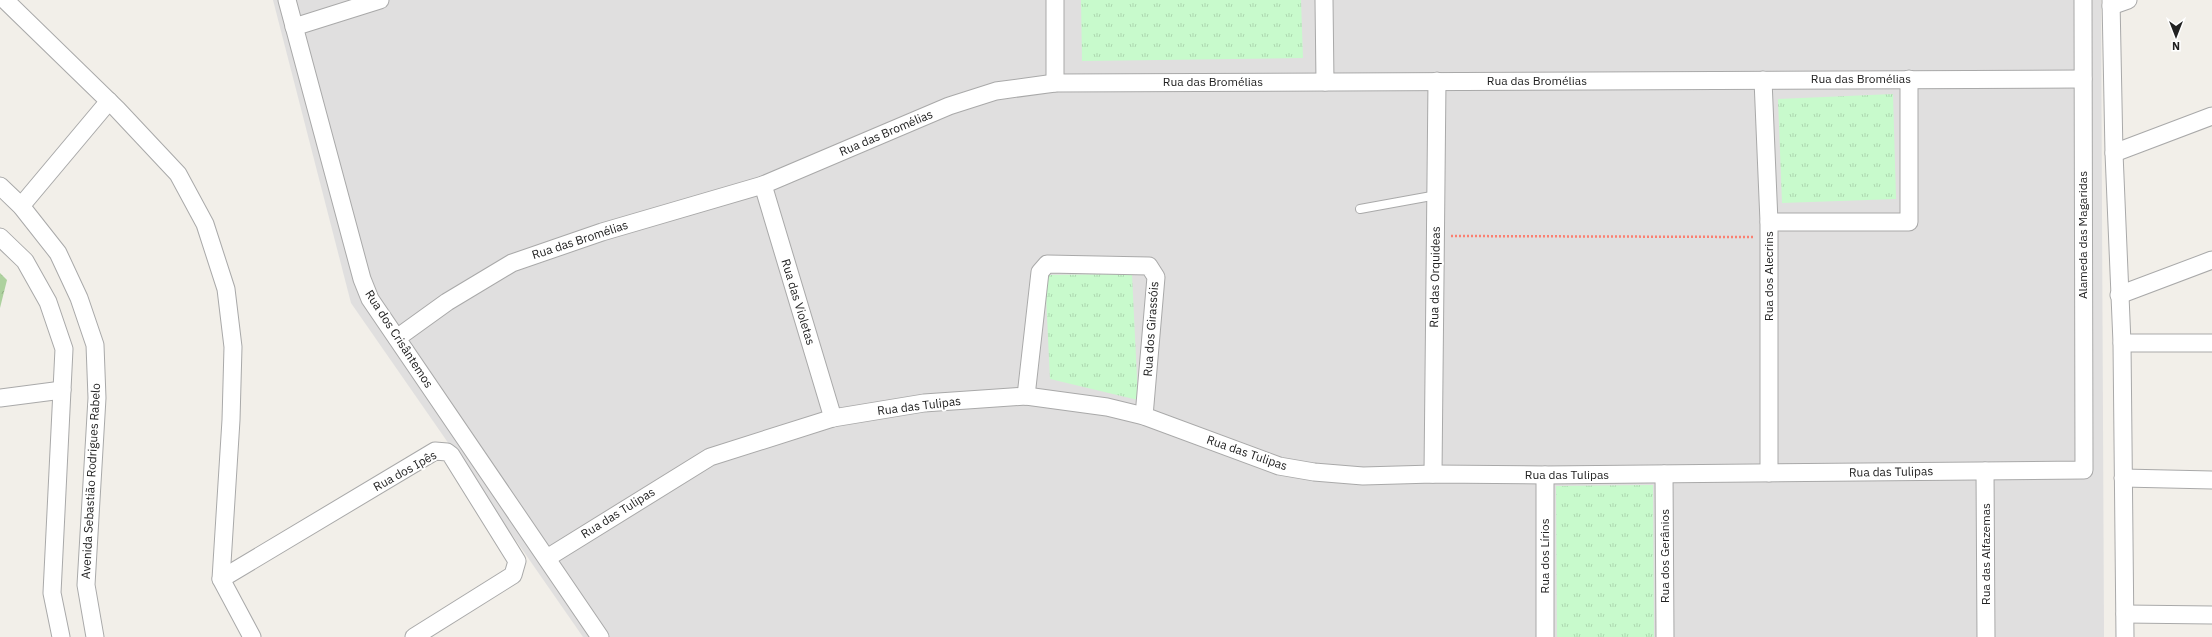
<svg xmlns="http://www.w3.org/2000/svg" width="2212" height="637" viewBox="0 0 2212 637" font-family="'IBM Plex Sans',sans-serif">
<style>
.residential{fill:#e0dfdf}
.forest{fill:url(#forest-crowns)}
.park{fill:url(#park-tufts)}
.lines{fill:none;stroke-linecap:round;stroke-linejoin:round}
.lane-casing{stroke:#a9a9a9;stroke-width:10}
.street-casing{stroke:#a9a9a9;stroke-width:19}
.path{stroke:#fa8072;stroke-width:2.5;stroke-dasharray:2 2;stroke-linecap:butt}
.lane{stroke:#fff;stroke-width:8}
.street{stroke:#fff;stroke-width:17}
.labels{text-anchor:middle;stroke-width:4;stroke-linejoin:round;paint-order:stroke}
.street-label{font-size:12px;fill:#222;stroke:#fff}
</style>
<defs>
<pattern id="forest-crowns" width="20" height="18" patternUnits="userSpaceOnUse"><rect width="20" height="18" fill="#add19e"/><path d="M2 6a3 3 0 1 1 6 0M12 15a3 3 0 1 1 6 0" fill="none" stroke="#95b388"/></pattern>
<pattern id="park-tufts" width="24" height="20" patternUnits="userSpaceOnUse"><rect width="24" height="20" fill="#c8facc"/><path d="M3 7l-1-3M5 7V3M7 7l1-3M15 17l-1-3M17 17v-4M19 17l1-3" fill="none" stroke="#acd6af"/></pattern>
</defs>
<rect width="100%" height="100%" fill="#f2efe9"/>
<polygon class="residential" points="273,0 2101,0 2104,637 583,637 351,303"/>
<polygon class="forest" points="0,273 7,280 0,308"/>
<g class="park">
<polygon points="1081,0 1301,0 1303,58 1082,61"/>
<polygon points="1893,94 1896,199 1782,203 1778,99"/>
<polygon points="1132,274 1138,400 1050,379 1045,275"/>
<polygon points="1653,485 1654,637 1557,637 1556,486"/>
</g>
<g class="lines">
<defs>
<polyline id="lane" points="1360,209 1437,195"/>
<g id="street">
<polyline points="5,0 117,109 178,174 205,224 226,289 233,347 231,420 221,579 252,637"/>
<polyline points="287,0 362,279 370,299 600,637"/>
<polyline points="1055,0 1055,83"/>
<polyline points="1324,0 1325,82"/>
<polyline points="2111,0 2114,153 2122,343 2125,637"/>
<polyline points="2111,6 2128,0"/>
<polyline points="294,27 380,0"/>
<polyline points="1763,80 1769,222 1769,473"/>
<polyline points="2114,153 2212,116"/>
<polyline points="763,185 833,418"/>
<polyline points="0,186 21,206 58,253 79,298 95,345 97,398 86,585 95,637"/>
<polyline points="21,206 109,101"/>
<polyline points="1769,222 1909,222 1909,79"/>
<polyline points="0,237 25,261 48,302 64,349 52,593 61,637"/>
<polyline points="2119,295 2212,260"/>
<polyline points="397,338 447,302 512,263 602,232 763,185 949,106 996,91 1055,83 2083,79"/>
<polyline points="2122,343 2212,343"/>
<polyline points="1026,396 1040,272 1047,264 1149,266 1156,277 1144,416"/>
<polyline points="0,398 62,390"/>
<polyline points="1985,471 1986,637"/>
<polyline points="1433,474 1437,81"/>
<polyline points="1664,474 1665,637"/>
<polyline points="1545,475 1545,637"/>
<polyline points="2123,478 2212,480"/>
<polyline points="547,558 710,457 833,418 924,403 1026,396 1107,407 1144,416 1279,466 1314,472 1363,476 1433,474 1545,475 2084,470 2083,0"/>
<polyline points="221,579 435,451 447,452 451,455 517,561 513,575 414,637"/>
<polyline points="2125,614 2212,615"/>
</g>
</defs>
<use href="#lane" class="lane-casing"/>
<use href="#street" class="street-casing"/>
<polyline class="path" points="1451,236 1754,237"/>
<use href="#lane" class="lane"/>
<use href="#street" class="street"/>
</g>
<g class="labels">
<g class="street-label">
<text x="1861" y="83">Rua das Bromélias</text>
<text x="1537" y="85">Rua das Bromélias</text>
<text x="1213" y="86">Rua das Bromélias</text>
<text transform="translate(886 133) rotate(-23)" y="4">Rua das Bromélias</text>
<text transform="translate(2083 235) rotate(-90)" y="4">Alameda das Magaridas</text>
<text transform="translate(580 240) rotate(-18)" y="4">Rua das Bromélias</text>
<text transform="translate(1769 276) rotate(-90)" y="4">Rua dos Alecrins</text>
<text transform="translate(1435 277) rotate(-89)" y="4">Rua das Orquideas</text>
<text transform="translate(798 302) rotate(73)" y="4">Rua das Violetas</text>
<text transform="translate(1151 329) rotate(-86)" y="4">Rua dos Girassóis</text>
<text transform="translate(399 339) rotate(57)" y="4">Rua dos Crisântemos</text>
<text transform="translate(919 406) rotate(-7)" y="4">Rua das Tulipas</text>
<text transform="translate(1247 453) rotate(19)" y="4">Rua das Tulipas</text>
<text transform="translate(405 471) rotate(-29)" y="4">Rua dos Ipês</text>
<text transform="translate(1891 472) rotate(-1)" y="4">Rua das Tulipas</text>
<text x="1567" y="479">Rua das Tulipas</text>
<text transform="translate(91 481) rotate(-87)" y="4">Avenida Sebastião Rodrigues Rabelo</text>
<text transform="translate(618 513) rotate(-32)" y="4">Rua das Tulipas</text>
<text transform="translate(1986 554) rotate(-90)" y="4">Rua das Alfazemas</text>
<text transform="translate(1545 556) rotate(-90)" y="4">Rua dos Lírios</text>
<text transform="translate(1665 556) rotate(-90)" y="4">Rua dos Gerânios</text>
</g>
</g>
<g transform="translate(2176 36) rotate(180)" stroke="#ffffff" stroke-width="3" paint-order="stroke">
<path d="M0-3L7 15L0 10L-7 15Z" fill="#222222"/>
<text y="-6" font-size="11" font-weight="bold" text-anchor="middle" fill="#222222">N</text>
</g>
</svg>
